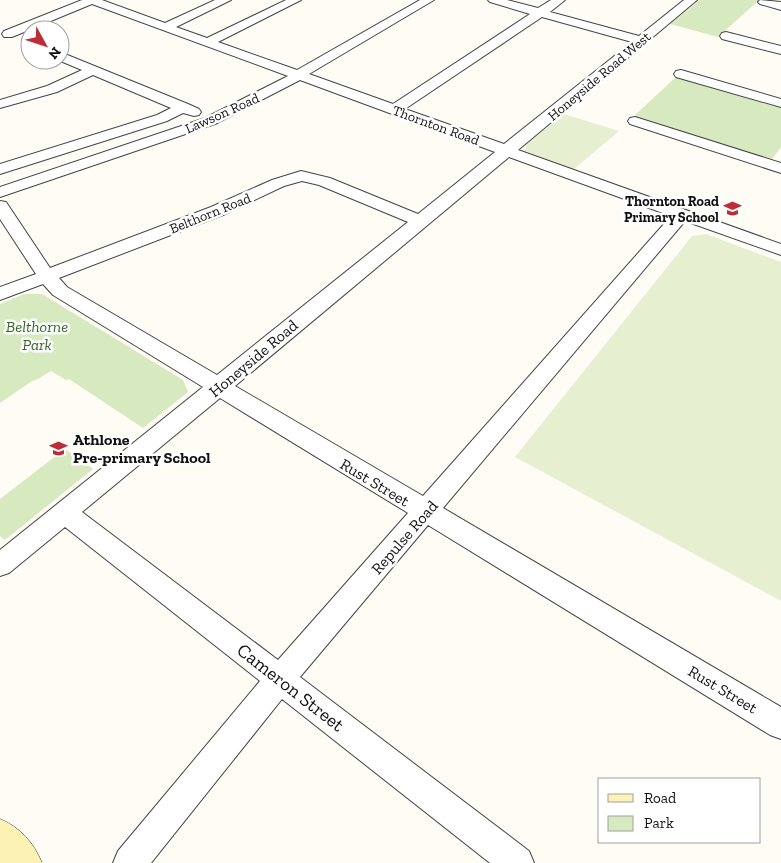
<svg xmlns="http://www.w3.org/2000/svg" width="781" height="863" viewBox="0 0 781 863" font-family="'Zilla Slab',serif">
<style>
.green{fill:#d6e9bf}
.pitch{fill:#e6f0d0}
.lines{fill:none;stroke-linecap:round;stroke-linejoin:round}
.street-casing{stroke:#444;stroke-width:2}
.secondary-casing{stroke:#333;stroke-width:1}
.street{fill:#fff;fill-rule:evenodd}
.secondary{fill:#fbf2b3;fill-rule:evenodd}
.labels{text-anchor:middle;stroke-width:5;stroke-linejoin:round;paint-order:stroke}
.far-street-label{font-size:14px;fill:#111;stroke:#fff}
.far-poi-label{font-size:14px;font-weight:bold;fill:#111;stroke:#fff;text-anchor:end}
.park-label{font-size:16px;font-style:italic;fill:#326722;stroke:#fff}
.street-label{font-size:16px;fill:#111;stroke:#fff}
.poi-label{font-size:16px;font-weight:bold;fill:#111;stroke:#fff;text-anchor:start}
.near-street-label{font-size:19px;fill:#111;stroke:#fff}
</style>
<rect width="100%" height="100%" fill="#fffcf5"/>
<g class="green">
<polygon points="700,0 759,0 718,37 670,24"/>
<polygon points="676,77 781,108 781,147 772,159 634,116"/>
<polygon points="24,294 42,294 183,380 188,392 143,428 69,379 66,380 51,371 38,379 32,381 0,403 0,304"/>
<polygon points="65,449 93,469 5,540 0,536 0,499"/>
</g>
<g class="pitch">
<polygon points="564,114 619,131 574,169 525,151 526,145"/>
<polygon points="706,234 781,262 781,601 515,457 692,236"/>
</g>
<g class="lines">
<defs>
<g id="street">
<path d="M 82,0 L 102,0 L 165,23 L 215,0 L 231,0 L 176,27 L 207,38 L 286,0 L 301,0 L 218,42 L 297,70 L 420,0 L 434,0 L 309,74 L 393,104 L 530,14 L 490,2 L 488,0 L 507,0 L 538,8 L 551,0 L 565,0 L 550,12 L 639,36 L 684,0 L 697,0 L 518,150 L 781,244 L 781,255 L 685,221 L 443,508 L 781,707 L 781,739 L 770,735 L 428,525 L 300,677 L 529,851 L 534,863 L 490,863 L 282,699 L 151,863 L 113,863 L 118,851 L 260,681 L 65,527 L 9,573 L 0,576 L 0,550 L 203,387 L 53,295 L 43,284 L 0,300 L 0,287 L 36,274 L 0,219 L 0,201 L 6,202 L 50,268 L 211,207 L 272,180 L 301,171 L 330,178 L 418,214 L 495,152 L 300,80 L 215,124 L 0,197 L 0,187 L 205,118 L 288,76 L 92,4 L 12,37 L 4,37 L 2,34 L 4,31 ZM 542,17 L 632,42 L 504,144 L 405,109 ZM 509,157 L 671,216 L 423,496 L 235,386 ZM 302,181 L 319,185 L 408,222 L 217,375 L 67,287 L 59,278 L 223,215 L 284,186 ZM 220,398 L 408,513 L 278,660 L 82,512 Z"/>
<polygon points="760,0 781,2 781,10 760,4 758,2"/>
<polygon points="726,32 781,46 781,54 722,39 720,36 722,33"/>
<polygon points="60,52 188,104 199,109 201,112 199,115 194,116 183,113 167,121 0,174 0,164 157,115 171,108 93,75 57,92 0,108 0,100 47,86 82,70 58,60 60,60"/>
<polygon points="681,70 781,99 781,107 676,77 674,74 676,71"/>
<polygon points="635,117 781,163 781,173 630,124 628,121 630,118"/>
</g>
<path id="secondary" d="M 0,819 C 20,827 34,843 42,863 L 0,863 Z"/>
</defs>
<use href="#street" class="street-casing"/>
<use href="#secondary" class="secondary-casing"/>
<use href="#street" class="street"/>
<use href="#secondary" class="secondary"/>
</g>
<defs>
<symbol id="school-bare" viewBox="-9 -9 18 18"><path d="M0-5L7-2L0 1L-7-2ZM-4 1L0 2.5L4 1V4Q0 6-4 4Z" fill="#bc2d37" stroke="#fff" stroke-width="2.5" paint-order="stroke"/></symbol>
</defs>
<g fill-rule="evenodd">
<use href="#school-bare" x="720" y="196" width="25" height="25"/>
<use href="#school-bare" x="46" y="436" width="25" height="25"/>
</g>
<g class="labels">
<g class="far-street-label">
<text transform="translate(599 76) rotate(-40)" y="5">Honeyside Road West</text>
<text transform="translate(222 113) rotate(-24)" y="5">Lawson Road</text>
<text transform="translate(436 125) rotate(20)" y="5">Thornton Road</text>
<text transform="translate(210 213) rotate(-22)" y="5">Belthorn Road</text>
</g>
<g class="far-poi-label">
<text x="719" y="206">Thornton Road<tspan x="719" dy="16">Primary School</tspan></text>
</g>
<g class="park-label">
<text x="37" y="332">Belthorne<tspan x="37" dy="18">Park</tspan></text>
</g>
<g class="street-label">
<text transform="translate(253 358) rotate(-40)" y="6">Honeyside Road</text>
<text transform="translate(375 482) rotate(31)" y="6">Rust Street</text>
<text transform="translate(404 537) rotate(-49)" y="6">Repulse Road</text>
<text transform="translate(723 689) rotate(31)" y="6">Rust Street</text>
</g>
<g class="poi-label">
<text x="73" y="445">Athlone<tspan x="73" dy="18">Pre-primary School</tspan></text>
</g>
<g class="near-street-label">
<text transform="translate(291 687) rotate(38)" y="7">Cameron Street</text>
</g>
</g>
<rect x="598" y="778" width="162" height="65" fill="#ffffff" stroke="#a0a0a0"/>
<rect x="608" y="794" width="25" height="8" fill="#fbf2b3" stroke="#a0a0a0"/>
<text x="644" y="803" font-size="15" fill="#111111">Road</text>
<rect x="608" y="816" width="25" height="15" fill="#d6e9bf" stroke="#a0a0a0"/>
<text x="644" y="828" font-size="15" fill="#111111">Park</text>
<g transform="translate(45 45) rotate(130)"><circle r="24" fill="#ffffff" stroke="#a0a0a0"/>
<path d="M0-4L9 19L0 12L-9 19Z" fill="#bc2d37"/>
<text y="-8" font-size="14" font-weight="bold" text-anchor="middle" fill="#111111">N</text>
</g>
</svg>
